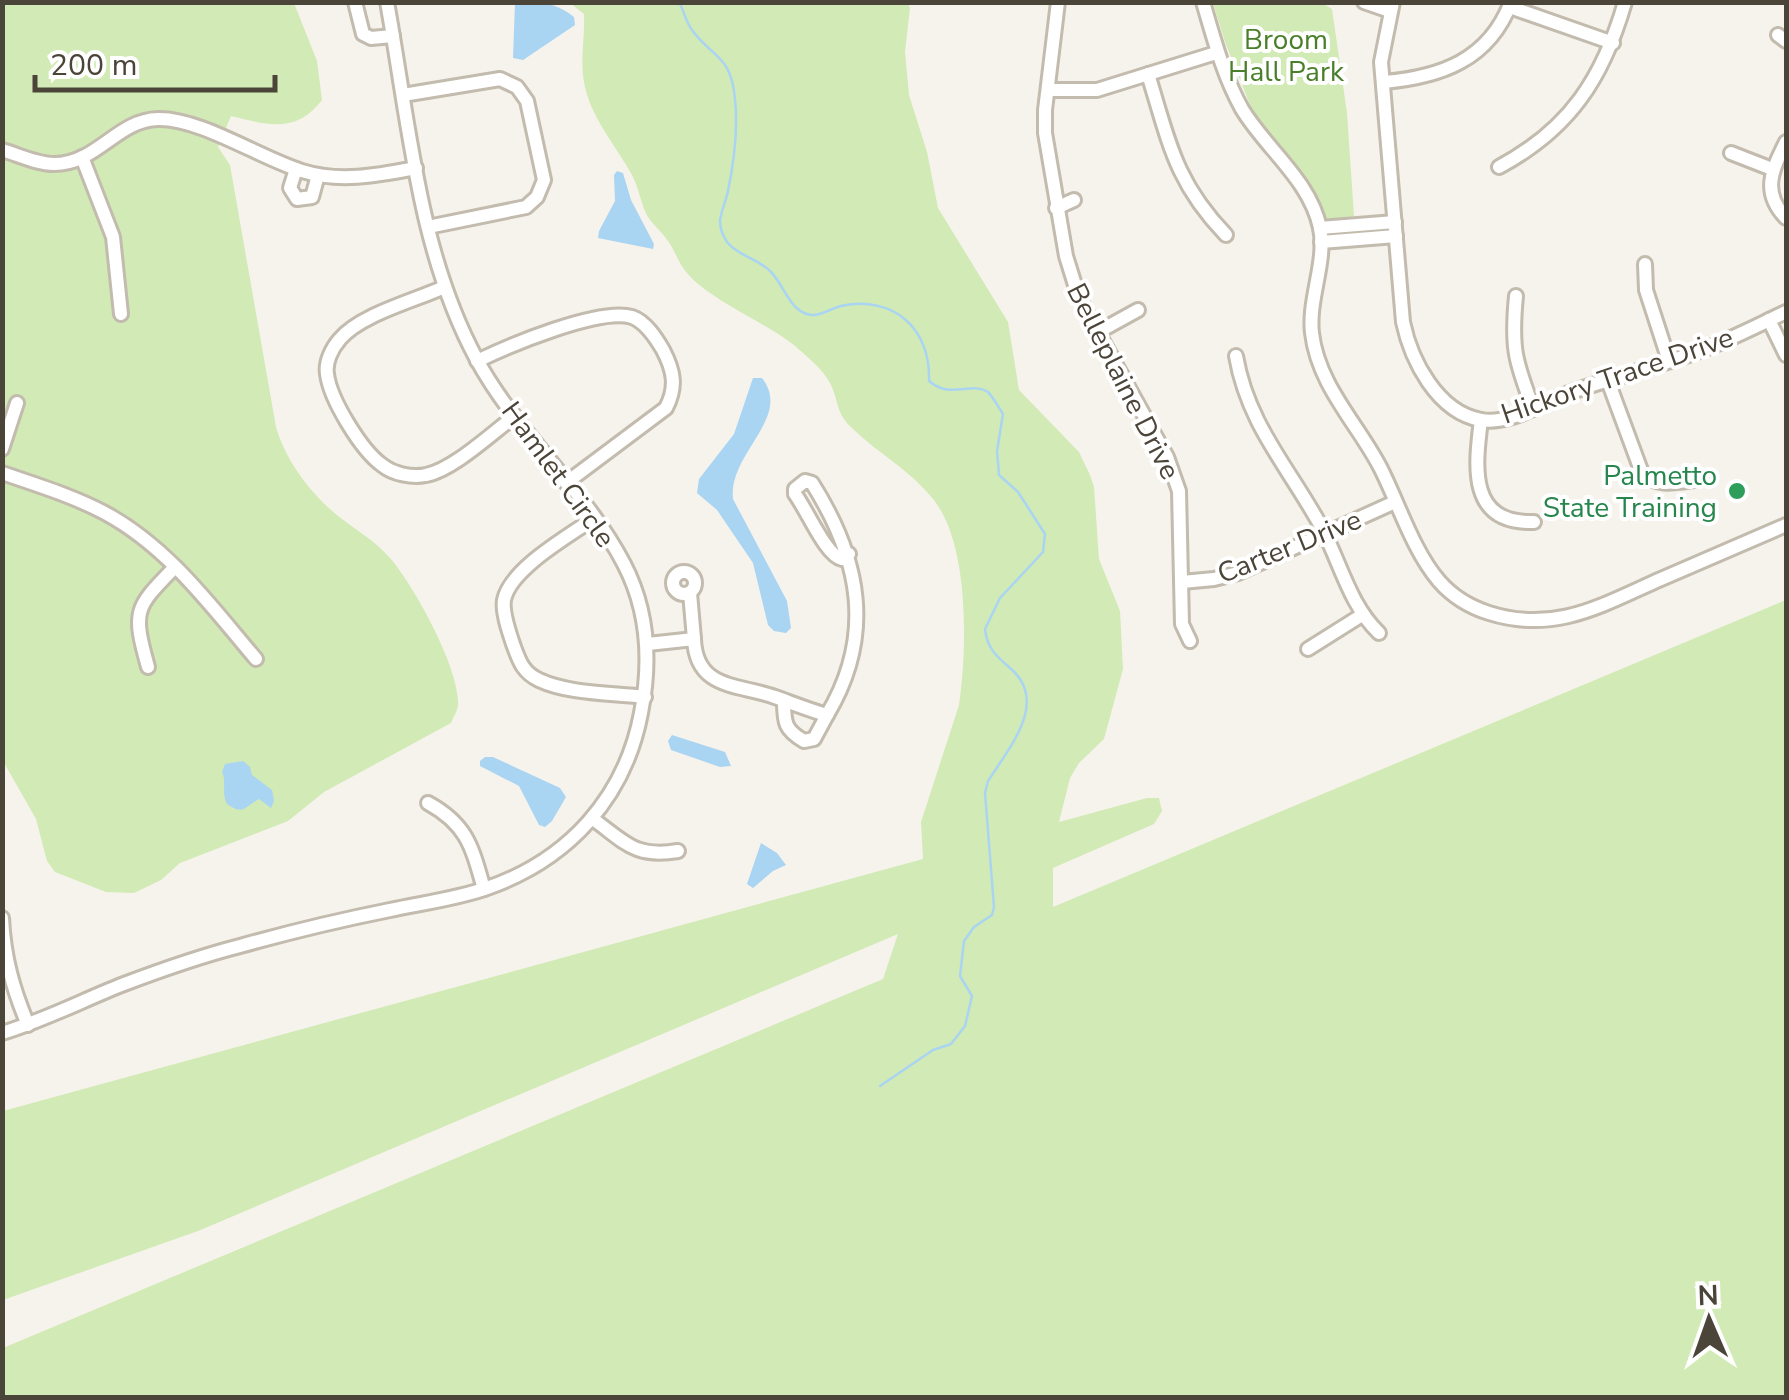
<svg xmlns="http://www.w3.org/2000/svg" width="1789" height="1400" viewBox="0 0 1789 1400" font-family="'Nunito Sans',sans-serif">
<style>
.green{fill:#d2eab5}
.water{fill:#a9d4f2}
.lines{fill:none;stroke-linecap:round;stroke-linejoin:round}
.stream{stroke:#a9d4f2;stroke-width:2.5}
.minor-casing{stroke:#c2bbae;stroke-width:18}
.minor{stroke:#fff;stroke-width:12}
.leisure-dot{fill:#2e9e5b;stroke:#fff;stroke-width:4}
.labels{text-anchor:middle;stroke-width:8;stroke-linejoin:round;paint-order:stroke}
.park-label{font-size:28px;fill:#4a7f2a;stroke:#fff}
.street-label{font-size:28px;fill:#4b4439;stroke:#fff}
.leisure-label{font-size:28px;fill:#27864d;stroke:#fff;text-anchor:end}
</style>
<rect width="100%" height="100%" fill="#f6f3ec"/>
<g class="green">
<path d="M 907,2 L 910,8 L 905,52 L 909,95 L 927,152 L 938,208 L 1008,322 L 1019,390 L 1079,452 L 1090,475 L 1094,487 L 1099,559 L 1120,611 L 1123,669 L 1104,739 L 1079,763 L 1070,778 L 1059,822 L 1147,798 L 1159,798 L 1162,811 L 1154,824 L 1053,868 L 1053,907 L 1786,600 L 1786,1397 L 3,1397 L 3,1348 L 883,979 L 898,934 L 198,1231 L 3,1300 L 3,1111 L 923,859 L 921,822 L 959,705 C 967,650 970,544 933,499 C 910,470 879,454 853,429 C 835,413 839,400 830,383 C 822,368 806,356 794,345 C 766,323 707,298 687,273 C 679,264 675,251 668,241 C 662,232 654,226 648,217 C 641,205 639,188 632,175 C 615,144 590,117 584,82 C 580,63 585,34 584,14 L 570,3 Z"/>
<path d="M 2,3 L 294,3 L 317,61 L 322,100 C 296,134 268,125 231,116 L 218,147 L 230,165 L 276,427 C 286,462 313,497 342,519 C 358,531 376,542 390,558 C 414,586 457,664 458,701 C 459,709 454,716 451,723 L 324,792 L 288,821 L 180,863 L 161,880 L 134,893 L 106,892 L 55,872 L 47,861 L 36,819 L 3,761 Z"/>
<polygon points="1213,3 1322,3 1332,9 1347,113 1354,216 1330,224 1326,222 1291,160 1252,110 1225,42"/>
</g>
<g class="water">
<path d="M 515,3 C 538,1 555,2 574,17 L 575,25 L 523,60 L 513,58 Z"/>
<polygon points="617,171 623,173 631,200 654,244 653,249 598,238 599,231 615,201 614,175"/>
<path d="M 753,378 L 762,378 C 793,418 728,453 733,499 L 787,601 L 791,628 L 786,633 L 774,631 L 768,625 L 753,563 L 717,510 L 697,493 L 699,479 L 734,434 Z"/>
<polygon points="672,735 725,752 731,766 720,767 671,750 668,741"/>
<polygon points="485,757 493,757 560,788 566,797 552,821 545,827 539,825 519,786 480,766 480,761"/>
<path d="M 243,761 L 250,767 L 252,775 L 272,790 L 274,801 L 271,808 L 259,799 C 245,806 244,816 227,804 C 221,792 227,781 222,772 L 225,764 Z"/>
<polygon points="761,843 777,853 786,865 773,871 753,888 747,884"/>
</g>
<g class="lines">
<path class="stream" d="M 679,2 C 684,11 686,22 692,30 C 713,59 731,54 735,99 C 738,128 734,162 728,191 C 726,201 721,211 720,221 C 720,228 723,236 727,242 C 738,256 759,259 771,272 C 785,286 790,313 812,315 C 821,316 832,308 841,306 C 893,295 931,328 929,381 C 951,400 971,381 988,392 C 993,397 999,408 1003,414 L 997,451 L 999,475 L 1018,492 L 1045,534 L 1043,552 L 1000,598 L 985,629 C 987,648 996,656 1010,668 C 1050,701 1009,748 988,781 L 985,793 L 994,907 L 992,915 L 974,927 L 964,941 L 960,976 L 972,996 L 965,1026 L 951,1044 L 933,1050 L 880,1086"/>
<defs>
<g id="minor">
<polyline points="355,2 363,34 371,38 393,36"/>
<polyline points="1058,2 1045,110 1045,133 1066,256 1079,298 1167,457 1179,491 1182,624 1190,641"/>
<path d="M 1203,2 C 1214,39 1223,75 1242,109 C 1266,149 1310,180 1320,228 C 1327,261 1308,299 1312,333 C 1318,385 1357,423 1380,467 C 1398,502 1413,551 1439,581 C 1452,596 1470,607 1489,613 C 1555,634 1602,605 1661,579 C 1703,561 1745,543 1786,525"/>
<polyline points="1364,2 1390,11"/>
<path d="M 1393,2 L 1381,62 L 1403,322 C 1411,360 1437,412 1481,420 C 1510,425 1542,403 1569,393 C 1610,378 1653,368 1694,353 C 1726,342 1756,326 1786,312"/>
<polyline points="1510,7 1613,43"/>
<polyline points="1778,35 1786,41"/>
<path d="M 1148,74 C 1169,142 1175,182 1226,235"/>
<path d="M 1384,82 C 1441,77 1489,60 1511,2"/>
<polyline points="1048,90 1097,90 1216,53"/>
<polyline points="403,95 500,79 517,87 527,101 544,180 537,197 526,207 428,227"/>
<path d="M 1786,142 C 1772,170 1761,192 1786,218"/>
<path d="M 2,150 C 19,155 37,164 54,164 C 97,164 117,120 158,119 C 200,118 260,158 302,171 C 340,183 379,175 416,168"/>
<polyline points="1731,153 1772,169"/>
<polyline points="82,157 113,237 121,314"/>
<path d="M 1499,167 C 1570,129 1603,78 1625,2"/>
<polyline points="296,169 290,188 297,199 312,197 318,175"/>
<polyline points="1056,208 1074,200"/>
<polyline points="1320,228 1395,222"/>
<polyline points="1321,242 1396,236"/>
<polyline points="1645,264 1646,290 1669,361"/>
<path d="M 442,288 C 413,301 360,315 340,339 C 332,348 325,362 327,374 C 330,399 361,450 382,465 C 393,474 412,478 426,475 C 453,470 492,433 515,416"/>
<path d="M 1516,296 C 1511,347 1515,361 1533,408"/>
<polyline points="1769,320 1786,355"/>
<polyline points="1098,332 1138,310"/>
<path d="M 1236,356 C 1248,426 1291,470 1323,530 C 1341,565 1350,605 1379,633"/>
<path d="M 477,361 C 508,346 600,307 632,317 C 646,322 656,338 663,350 C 674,371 677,387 666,408 L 566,483"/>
<path d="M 1608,381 L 1642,473 C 1658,489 1681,481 1702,479"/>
<path d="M 1481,420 C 1475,467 1468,524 1534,522"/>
<polyline points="2,449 17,403"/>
<path d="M 2,473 C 37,485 73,496 105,513 C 168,547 211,606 256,659"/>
<path d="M 593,519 C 569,536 510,569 504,600 C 502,612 509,632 513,644 C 519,660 522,672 539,680 C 569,694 612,693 645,697"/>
<circle cx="684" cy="583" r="11"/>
<polyline points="1182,582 1214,579 1238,573 1395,502"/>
<polyline points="690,593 694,639"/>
<path d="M 648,644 L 694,639 C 696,690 739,684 775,697 C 792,703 809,710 827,715 C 875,635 860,559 812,483 L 805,481 L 795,489 L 795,494 C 807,510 826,556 842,559 L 849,554"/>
<polyline points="1308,649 1362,615"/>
<path d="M 148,667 C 132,610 135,608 175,567"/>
<path d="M 784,701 C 784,723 785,730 804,741 L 814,739 L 827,715"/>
<path d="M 428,803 C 468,825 472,848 484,889"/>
<path d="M 593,819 C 626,843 635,858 678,851"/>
<path d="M 2,918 C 4,958 13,989 28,1025"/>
<path d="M 2,1033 C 45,1020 83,1000 124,984 C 161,970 201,956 240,946 C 290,932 340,920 390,910 C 422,903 456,899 487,888 C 568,860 625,798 641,713 C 651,662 648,610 624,564 C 585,489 516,433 476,358 C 418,250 409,122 387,2"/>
</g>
</defs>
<use href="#minor" class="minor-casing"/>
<use href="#minor" class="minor"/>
</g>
<circle class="leisure-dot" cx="1737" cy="491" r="10"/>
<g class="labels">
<g class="park-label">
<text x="1286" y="49">Broom<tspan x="1286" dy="32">Hall Park</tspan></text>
</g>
<g class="street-label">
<text transform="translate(1617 375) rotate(-19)" y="10">Hickory Trace Drive</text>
<text transform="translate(1124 381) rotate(63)" y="10">Belleplaine Drive</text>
<text transform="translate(559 474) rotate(54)" y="10">Hamlet Circle</text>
<text transform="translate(1289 546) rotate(-22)" y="10">Carter Drive</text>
</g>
<g class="leisure-label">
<text x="1717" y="485">Palmetto<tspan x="1717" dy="32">State Training</tspan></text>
</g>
</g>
<rect width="1789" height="1400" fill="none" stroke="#4b4439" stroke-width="10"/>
<g transform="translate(1709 1320) rotate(358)" stroke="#ffffff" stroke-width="8" paint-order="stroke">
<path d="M0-8L18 38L0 25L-18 38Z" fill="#4b4439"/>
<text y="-15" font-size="28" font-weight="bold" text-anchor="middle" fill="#4b4439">N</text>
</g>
<path d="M35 75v15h240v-15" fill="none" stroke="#4b4439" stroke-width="5"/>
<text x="50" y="75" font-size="30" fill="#4b4439" stroke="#ffffff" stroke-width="8" paint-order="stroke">200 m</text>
</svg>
